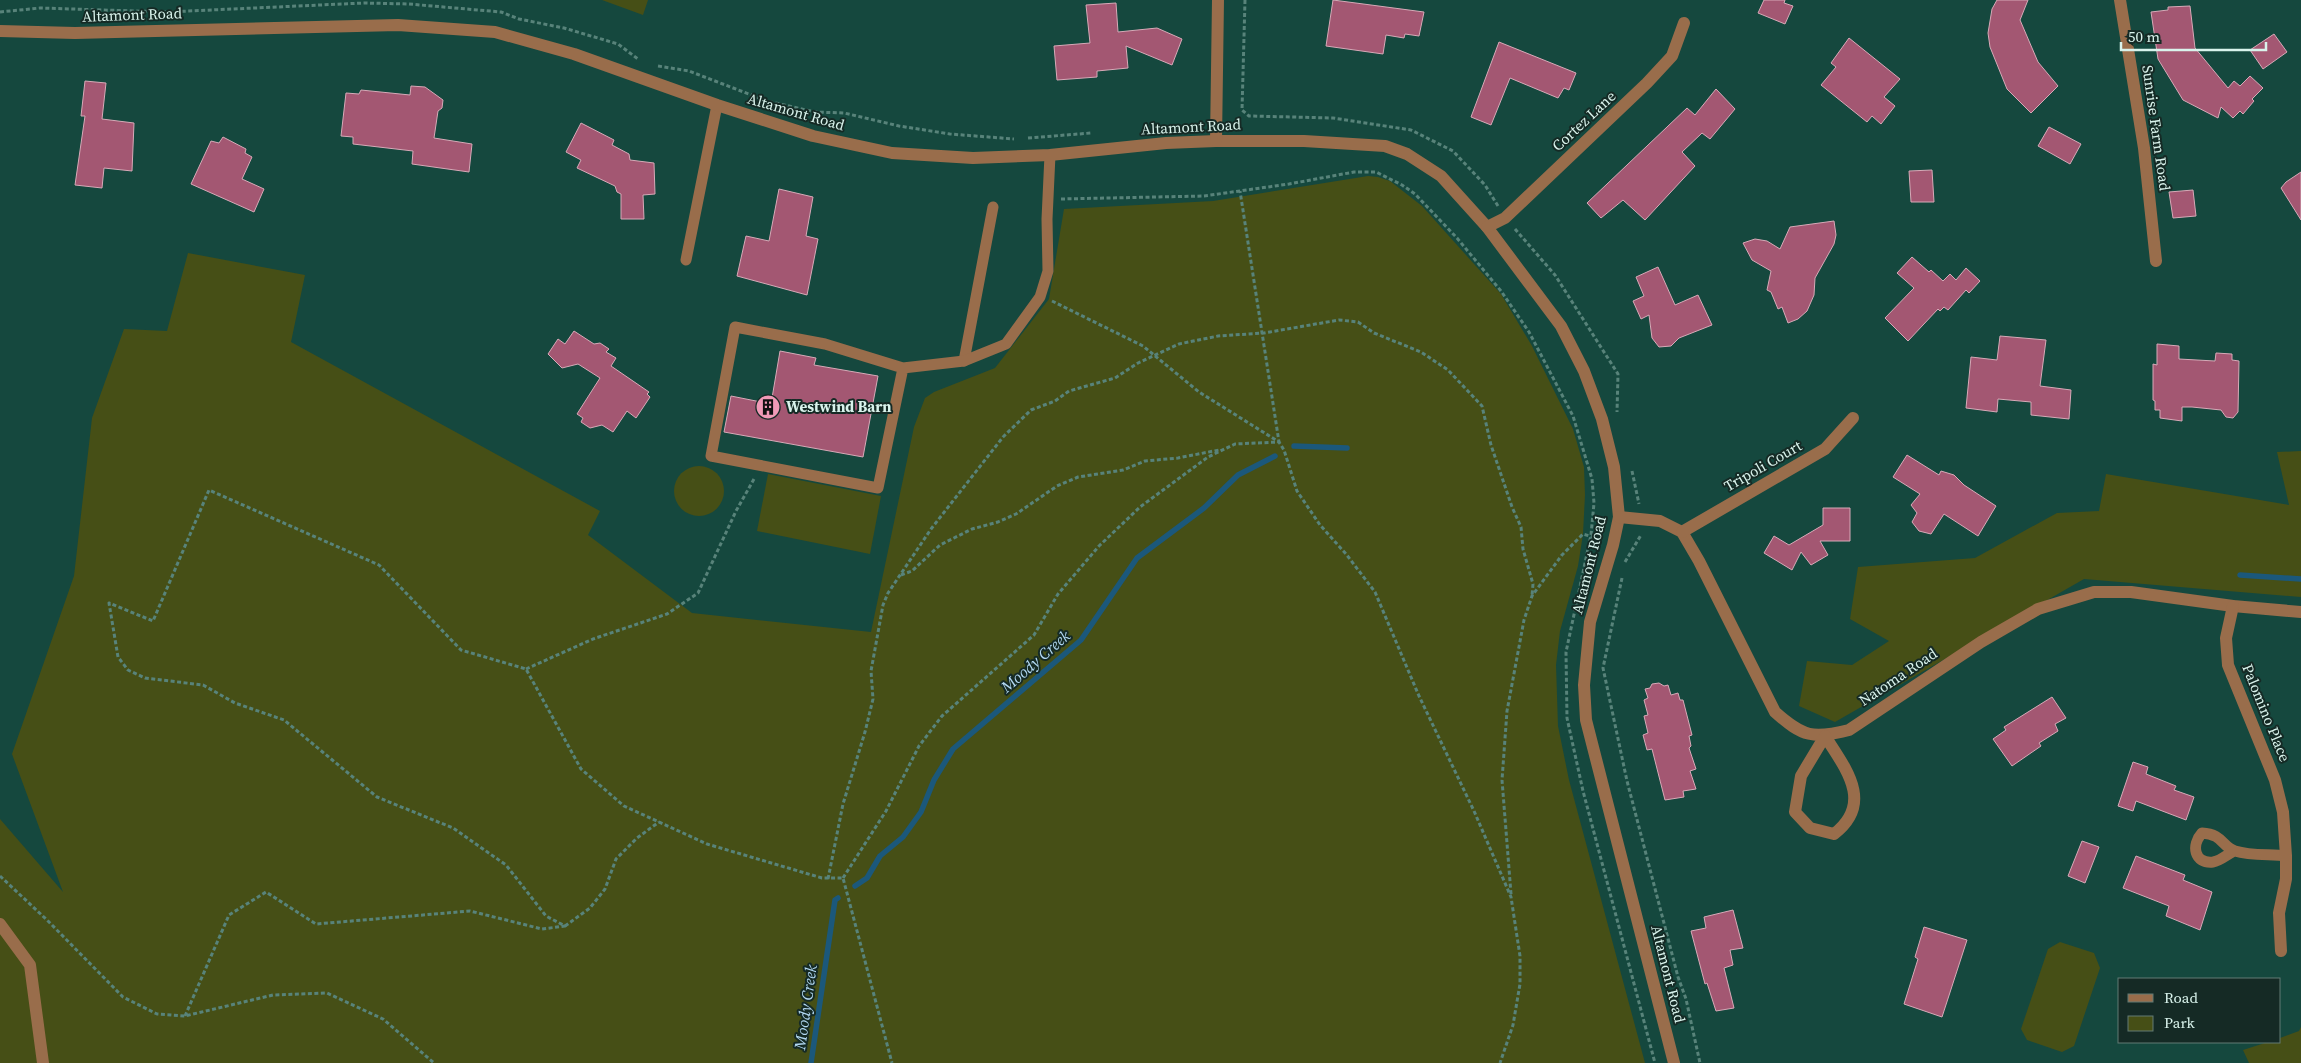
<svg xmlns="http://www.w3.org/2000/svg" width="2301" height="1063" viewBox="0 0 2301 1063" font-family="'Source Serif 4',serif">
<style>
.green{fill:#464f16}
.lines{fill:none;stroke-linecap:round;stroke-linejoin:round}
.stream{stroke:#1b587b;stroke-width:5.5}
.building{fill:#a35772;stroke:#d7aab8}
.path{stroke:#58837a;stroke-width:3;stroke-dasharray:4 2.5;stroke-linecap:butt}
.lane{stroke:#996d4b;stroke-width:11}
.street{stroke:#996d4b;stroke-width:12}
.labels{text-anchor:middle;stroke-width:4;stroke-linejoin:round;paint-order:stroke}
.street-label{font-size:15px;fill:#d9f3ec;stroke:#152a25}
.poi-label{font-size:15px;font-weight:bold;fill:#d9f3ec;stroke:#152a25;text-anchor:start}
.water-label{font-size:16px;font-style:italic;fill:#b1d7f0;stroke:#152a25}
</style>
<rect width="100%" height="100%" fill="#15483e"/>
<g class="green">
<polygon points="602,0 648,0 643,15"/>
<polygon points="1368,176 1378,177 1390,181 1422,206 1501,294 1532,346 1573,429 1584,467 1585,495 1583,534 1578,566 1560,631 1556,665 1558,726 1569,780 1645,1063 0,1063 0,819 63,892 12,754 74,576 92,418 124,329 167,331 188,253 305,275 291,342 600,511 588,535 692,613 871,632 914,427 925,398 934,392 995,368 1049,299 1064,209 1213,201"/>
<polygon points="2301,451 2301,597 2084,579 1835,722 1799,706 1807,661 1852,665 1889,641 1850,619 1858,567 1975,558 2057,513 2099,511 2106,474 2289,505 2277,452"/>
<circle cx="699" cy="491" r="25"/>
<polygon points="768,474 881,496 870,554 757,531"/>
<polygon points="2060,942 2094,953 2100,968 2074,1046 2062,1052 2027,1040 2021,1029 2048,949"/>
<polygon points="2301,1027 2301,1063 2249,1063 2243,1050 2268,1042 2280,1042 2280,1038 2299,1031"/>
</g>
<g class="lines">
<g class="stream">
<polyline points="1294,446 1347,448"/>
<polyline points="2240,575 2301,579"/>
<polyline points="855,886 867,878 880,856 903,837 921,812 934,780 953,749 1081,640 1137,558 1204,508 1238,475 1275,456"/>
<polyline points="811,1063 835,900 838,898"/>
</g>
</g>
<g class="building">
<polygon points="1333,0 1424,12 1419,36 1405,34 1404,38 1386,35 1383,54 1326,46"/>
<polygon points="1764,0 1785,0 1784,3 1793,6 1785,24 1758,13"/>
<polygon points="1997,0 2028,0 2020,20 2038,62 2058,86 2031,113 2007,89 1990,47 1988,33 1992,9"/>
<polygon points="1116,3 1118,32 1157,28 1182,39 1172,65 1126,46 1128,68 1097,71 1097,77 1057,80 1054,46 1090,43 1086,5"/>
<polygon points="2190,6 2195,48 2228,88 2234,81 2240,86 2250,76 2263,88 2252,99 2254,101 2243,114 2240,111 2233,118 2221,107 2218,118 2183,100 2158,59 2151,12 2168,10 2168,7"/>
<polygon points="2274,34 2287,52 2263,69 2250,50"/>
<polygon points="1849,38 1900,79 1884,97 1895,106 1881,124 1872,116 1867,122 1821,85 1836,67 1831,63"/>
<polygon points="1499,42 1576,73 1569,90 1564,88 1558,98 1510,78 1491,125 1471,117"/>
<polygon points="85,81 106,83 102,119 134,123 132,171 104,168 102,188 75,185 85,116 81,116"/>
<polygon points="411,86 425,87 443,100 442,108 438,111 434,138 472,144 469,172 412,164 413,151 353,144 353,137 341,136 346,93 359,94 361,90 410,95"/>
<polygon points="1716,89 1735,109 1710,139 1702,133 1682,152 1695,166 1645,220 1623,200 1601,218 1587,203 1687,108 1695,115"/>
<polygon points="581,123 614,140 612,145 629,154 630,160 654,163 655,194 643,195 644,219 621,219 621,194 617,192 615,186 577,168 581,160 566,152"/>
<polygon points="2049,127 2081,144 2070,164 2038,146"/>
<polygon points="223,137 246,149 245,153 252,157 242,179 264,189 254,212 191,184 211,141 219,143"/>
<polygon points="1932,170 1934,202 1911,202 1909,171"/>
<polygon points="2301,172 2301,220 2281,188 2286,182"/>
<polygon points="779,189 813,197 806,236 818,239 807,295 737,276 746,236 769,241"/>
<polygon points="2193,190 2196,216 2173,218 2169,192"/>
<polygon points="1834,221 1836,235 1834,244 1815,278 1814,295 1807,311 1798,319 1788,323 1782,307 1778,309 1771,292 1767,290 1771,271 1752,260 1743,243 1755,239 1767,241 1780,249 1790,227"/>
<polygon points="1912,257 1929,272 1931,270 1943,281 1950,274 1956,280 1966,268 1980,281 1969,293 1966,290 1948,310 1944,307 1940,311 1938,309 1908,341 1885,318 1914,288 1897,273"/>
<polygon points="1658,267 1675,305 1698,295 1712,325 1679,338 1671,346 1659,347 1652,338 1649,315 1641,319 1633,301 1644,296 1636,277"/>
<polygon points="574,331 594,344 600,343 609,349 606,352 616,358 611,366 649,392 647,394 650,397 636,418 627,411 613,432 602,425 590,428 581,422 583,418 577,414 600,378 578,364 562,368 548,354 558,339 565,344"/>
<polygon points="2000,336 2046,340 2040,386 2071,390 2069,419 2031,415 2031,402 1998,399 1997,412 1966,408 1971,357 1997,360"/>
<polygon points="2157,344 2179,346 2179,359 2215,361 2216,353 2232,354 2232,360 2239,361 2238,412 2233,418 2226,417 2221,410 2192,407 2182,407 2182,421 2160,418 2160,410 2155,410 2155,401 2153,400 2153,364 2157,365"/>
<polygon points="780,351 816,358 814,365 878,376 863,457 724,432 731,396 771,404"/>
<polygon points="1907,455 1939,475 1941,471 1954,475 1964,485 1996,506 1978,536 1944,514 1931,534 1919,531 1912,522 1917,513 1911,505 1920,494 1893,477"/>
<polygon points="1823,508 1850,508 1850,541 1820,541 1828,555 1811,565 1801,552 1792,570 1764,553 1774,536 1789,545 1823,525"/>
<polygon points="1659,683 1664,686 1668,685 1671,695 1678,693 1680,700 1683,700 1692,735 1689,736 1691,746 1689,748 1696,769 1690,771 1696,789 1683,791 1684,797 1665,800 1652,749 1647,750 1643,735 1648,733 1644,716 1648,715 1644,700 1648,698 1645,689 1650,688 1652,684"/>
<polygon points="2052,697 2066,718 2055,724 2058,731 2039,743 2041,746 2012,766 1993,739 2006,730 2004,727"/>
<polygon points="2133,762 2148,767 2146,774 2176,786 2174,790 2194,797 2186,820 2136,801 2133,811 2118,806"/>
<polygon points="2082,841 2099,847 2085,883 2068,876"/>
<polygon points="2136,856 2185,875 2183,880 2212,892 2200,930 2166,916 2169,906 2123,888"/>
<polygon points="1733,910 1743,948 1730,950 1733,965 1724,968 1734,1008 1716,1011 1707,983 1705,984 1691,931 1706,928 1704,917"/>
<polygon points="1924,927 1967,940 1942,1017 1904,1004 1918,959 1915,957"/>
</g>
<g class="lines">
<g class="path">
<polyline points="1245,0 1242,110 1249,116 1333,118 1411,130 1453,151 1485,185 1498,206"/>
<polyline points="0,12 40,8 167,12 364,3 409,4 501,12 519,19 564,28 618,44 638,59"/>
<polyline points="658,66 689,71 767,101 815,112 844,113 899,126 950,134 1014,139"/>
<polyline points="1028,138 1091,133"/>
<polyline points="1061,199 1204,196 1289,184 1354,172 1376,172 1402,185 1415,194 1457,238 1501,291 1529,332 1573,416 1592,479 1594,503 1591,535 1566,652 1567,718 1583,791 1655,1063"/>
<polyline points="1515,229 1555,275 1618,374 1617,412"/>
<polyline points="1052,301 1143,346 1199,392 1279,442 1284,450 1297,491 1320,525 1346,554 1375,592 1419,696 1474,811 1511,897 1520,956 1520,984 1513,1025 1500,1063"/>
<polyline points="1632,471 1639,504"/>
<polyline points="1625,562 1641,535"/>
<polyline points="901,575 912,571 940,545 972,529 998,522 1016,514 1057,486 1078,477 1123,470 1145,461 1178,458 1219,450"/>
<polyline points="1622,578 1603,668 1627,781 1678,977 1686,999 1700,1063"/>
<polyline points="526,669 593,639 667,614 698,593 736,511 754,479"/>
<polyline points="0,876 47,920 123,997 157,1014 185,1016 273,995 327,993 383,1019 434,1063"/>
<polyline points="843,878 886,811 919,746 942,716 1034,635 1058,594 1099,546 1140,507 1208,457 1235,444 1279,442 1240,191"/>
<polyline points="828,879 843,804 865,732 873,699 871,671 883,605 888,593 931,529 1003,437 1031,410 1055,401 1069,391 1115,378 1138,363 1179,344 1218,336 1264,333 1339,320 1358,322 1374,333 1421,352 1448,370 1482,406 1491,445 1512,507 1521,527 1523,549 1533,584 1532,596"/>
<polyline points="1511,894 1502,780 1507,711 1524,620 1532,596 1562,555 1583,534 1599,539"/>
<polyline points="565,926 590,908 605,889 616,859 637,838 659,822"/>
<polyline points="185,1016 229,915 266,892 316,924 470,911 542,929 565,926 546,916 506,865 453,828 377,797 284,720 235,703 203,685 145,678 128,670 118,657 109,603 153,621 209,490 379,565 461,650 526,669 581,769 624,806 707,844 822,878 843,878 892,1063"/>
</g>
<g class="lane">
<polyline points="686,260 717,105"/>
<polyline points="964,361 993,207"/>
<polyline points="903,368 878,488 711,456 735,327 825,344 903,368 964,361 1006,344 1040,297 1048,271 1047,219 1050,155"/>
<path d="M 2234,851 C 2228,854 2220,861 2213,862 C 2194,864 2191,845 2202,833 C 2223,834 2222,847 2235,851 C 2251,856 2271,854 2286,856"/>
</g>
<g class="street">
<polyline points="2120,0 2144,148 2156,261"/>
<polyline points="0,31 75,33 398,25 495,32 574,54 717,105 813,136 892,153 973,158 1050,155 1166,143 1216,141 1304,141 1385,146 1407,154 1441,176 1487,227 1561,326 1584,371 1602,419 1614,467 1619,517 1613,545 1590,622 1584,685 1586,720 1674,1063"/>
<polyline points="1216,141 1218,0"/>
<polyline points="1487,227 1505,218 1647,83 1672,56 1684,23"/>
<path d="M 1619,517 L 1660,521 L 1682,532 L 1699,561 L 1775,712 C 1803,737 1813,739 1849,730 L 1981,642 L 2038,609 L 2094,592 L 2131,592 L 2233,606 L 2301,612"/>
<polyline points="1682,532 1825,449 1853,418"/>
<polyline points="2233,606 2226,638 2228,665 2275,780 2283,812 2286,856 2286,879 2279,913 2281,951"/>
<path d="M 1825,736 C 1846,769 1874,803 1834,834 L 1810,828 L 1795,812 L 1801,776 Z"/>
<polyline points="0,924 30,965 43,1063"/>
</g>
</g>
<defs>
<symbol id="building-disc" viewBox="-11 -11 22 22"><circle r="9.5" fill="#f09ab7" stroke="#152a25"/><path d="M-4-6H4V6H1V3H-1V6H-4ZM-2.5-4.3h1.7v1.8h-1.7ZM.8-4.3h1.7v1.8H.8ZM-2.5-1h1.7V.8h-1.7ZM.8-1h1.7V.8H.8Z" fill="#111"/></symbol>
</defs>
<g fill-rule="evenodd">
<use href="#building-disc" x="754" y="393" width="28" height="28"/>
</g>
<g class="labels">
<g class="street-label">
<text transform="translate(132 15) rotate(-2)" y="5">Altamont Road</text>
<text transform="translate(796 112) rotate(16)" y="5">Altamont Road</text>
<text transform="translate(1584 121) rotate(-43)" y="5">Cortez Lane</text>
<text transform="translate(1191 127) rotate(-3)" y="5">Altamont Road</text>
<text transform="translate(2156 128) rotate(82)" y="5">Sunrise Farm Road</text>
<text transform="translate(1763 466) rotate(-30)" y="5">Tripoli Court</text>
<text transform="translate(1589 565) rotate(-76)" y="5">Altamont Road</text>
<text transform="translate(1898 677) rotate(-34)" y="5">Natoma Road</text>
<text transform="translate(2266 713) rotate(68)" y="5">Palomino Place</text>
<text transform="translate(1668 974) rotate(76)" y="5">Altamont Road</text>
</g>
<g class="poi-label">
<text x="786" y="412">Westwind Barn</text>
</g>
<g class="water-label">
<text transform="translate(1035 661) rotate(-41)" y="6">Moody Creek</text>
<text transform="translate(805 1007) rotate(-82)" y="6">Moody Creek</text>
</g>
</g>
<rect x="2118" y="978" width="162" height="65" fill="#152a25" stroke="#637a75"/>
<rect x="2128" y="994" width="25" height="8" fill="#996d4b" stroke="#637a75"/>
<text x="2164" y="1003" font-size="15" fill="#d9f3ec">Road</text>
<rect x="2128" y="1016" width="25" height="15" fill="#464f16" stroke="#637a75"/>
<text x="2164" y="1028" font-size="15" fill="#d9f3ec">Park</text>
<path d="M2121 42v8h145v-8" fill="none" stroke="#d9f3ec" stroke-width="2.5"/>
<text x="2128" y="42" font-size="15" fill="#d9f3ec" stroke="#152a25" stroke-width="4" paint-order="stroke">50 m</text>
</svg>
